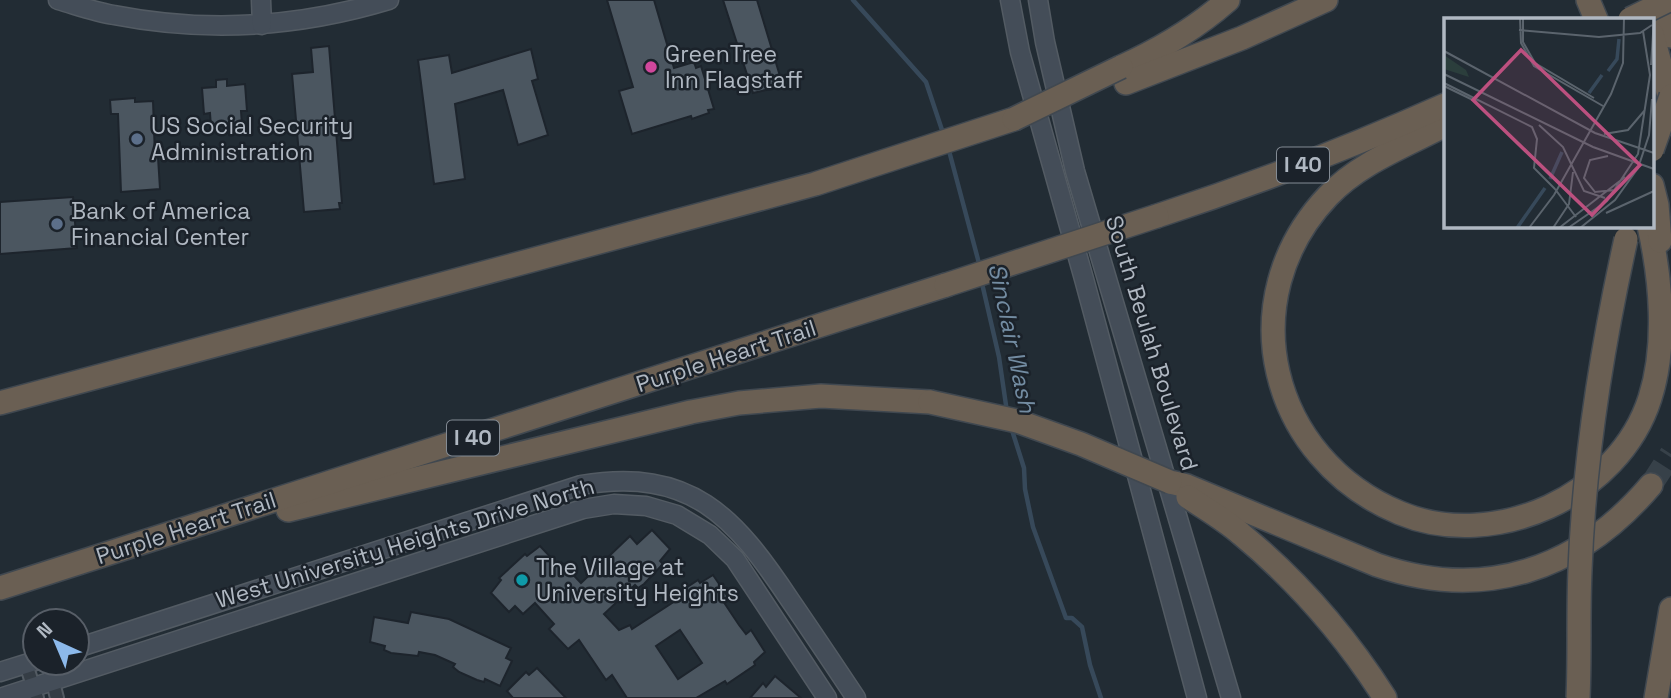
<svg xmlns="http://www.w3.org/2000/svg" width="1671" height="698" viewBox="0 0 1671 698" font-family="'Space Grotesk',sans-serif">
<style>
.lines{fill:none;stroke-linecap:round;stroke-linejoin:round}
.stream{stroke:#37495a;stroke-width:4.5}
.building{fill:#4b5660;stroke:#1d242c;stroke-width:2;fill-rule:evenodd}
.highway-tunnel{stroke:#374149;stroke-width:23;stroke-dasharray:23 11;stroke-linecap:butt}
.street-casing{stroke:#535b63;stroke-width:16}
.secondary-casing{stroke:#535b63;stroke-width:21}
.highway-casing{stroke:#404850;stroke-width:26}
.street{stroke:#353d45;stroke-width:12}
.secondary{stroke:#444d58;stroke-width:18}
.highway{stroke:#6a5f53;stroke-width:23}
.highway-bridge-casing{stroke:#404850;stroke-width:26;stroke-linecap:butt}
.highway-bridge{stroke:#6a5f53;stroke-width:23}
.hotel-dot{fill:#d1479c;stroke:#1b222a;stroke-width:2.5}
.service-dot{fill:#5c6f8a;stroke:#1b222a;stroke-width:2.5}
.culture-dot{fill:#0f9aa8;stroke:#1b222a;stroke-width:2.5}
.labels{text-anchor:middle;stroke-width:5;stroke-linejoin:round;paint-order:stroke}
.shield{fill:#1b222a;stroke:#838b94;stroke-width:2}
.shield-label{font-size:21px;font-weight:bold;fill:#b0b8c2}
.poi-label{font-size:23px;fill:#b0b8c2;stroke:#1b222a;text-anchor:start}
.street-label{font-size:23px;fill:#b0b8c2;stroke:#1b222a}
.water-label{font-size:24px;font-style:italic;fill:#738ca2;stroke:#1b222a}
.inset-river{fill:none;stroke:#37495a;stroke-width:3.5}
.inset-road{fill:none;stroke:#5b646d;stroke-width:2}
.view{fill:#bc507f;fill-opacity:0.15;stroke:#bc507f;stroke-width:3.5}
.inset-edge{fill:none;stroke:#b0b8c2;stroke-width:3.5}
</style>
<rect width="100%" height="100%" fill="#222c34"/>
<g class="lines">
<g class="stream">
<polyline points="853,0 926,82 944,136"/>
<polyline points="948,147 980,267"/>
<polyline points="981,279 999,357 1007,412"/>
<polyline points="1011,427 1024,468 1025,489 1033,527 1066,618 1072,618 1082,627 1090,665 1101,698"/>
</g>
</g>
<g class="building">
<polygon points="607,0 654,0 674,68 694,62 696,68 701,66 714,109 708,110 709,113 692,119 691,116 632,134 619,91 633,87"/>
<polygon points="723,0 757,0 783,86 753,93"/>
<polygon points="329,46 342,203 339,203 340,209 304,212 292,74 313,72 311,48"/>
<polygon points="531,49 538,79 532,81 548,135 518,145 503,90 455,104 465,179 434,184 418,60 449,55 452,73"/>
<polygon points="227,79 227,86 245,84 247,111 241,111 242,125 211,127 210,113 204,114 202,88 216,87 216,80"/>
<polygon points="135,98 135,102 153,101 155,157 158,157 160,189 121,192 118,114 111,114 110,100"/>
<polygon points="73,197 77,248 0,254 0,202"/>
<path d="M 652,530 L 670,549 L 660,561 L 663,564 L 644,584 L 638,588 L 635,585 L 604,614 L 619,630 L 630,625 L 632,629 L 672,603 L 669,599 L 698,580 L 700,583 L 713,575 L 728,597 L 723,601 L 739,625 L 746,634 L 751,630 L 765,652 L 754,662 L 755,665 L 727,684 L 725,681 L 696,698 L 627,698 L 612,675 L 606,680 L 579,640 L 568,649 L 549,629 L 554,624 L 535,603 L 523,614 L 515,606 L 509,612 L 491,593 L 501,580 L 499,578 L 525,554 L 527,556 L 540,546 L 558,565 L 561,562 L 581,583 L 630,536 L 637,544 ZM 680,630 L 702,663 L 678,679 L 656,646 Z"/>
<polygon points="411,612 449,619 511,648 506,658 512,661 500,686 485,679 484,682 477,680 459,672 453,667 455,664 435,655 419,652 418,656 391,653 384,650 385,646 370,642 374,617 408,623"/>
<polygon points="537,668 566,698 513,698 507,691 526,672 529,675"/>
<polygon points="775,676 801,698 750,698 763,683 766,687"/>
</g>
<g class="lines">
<polyline class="highway-tunnel" points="1651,485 1671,454"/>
<defs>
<g id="street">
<polyline points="48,663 57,698"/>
<polyline points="26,664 37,698"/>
</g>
<g id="secondary">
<path d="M 58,0 C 76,5 95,12 114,15 C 206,33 300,27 389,0"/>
<polyline points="261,0 262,25"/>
<polyline points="1010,0 1020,52 1084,279 1197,698"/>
<polyline points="1038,0 1045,42 1075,171 1231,698"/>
<path d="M 77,648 L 581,485 C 691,467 734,516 790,600 C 812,632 834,665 856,698"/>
<polyline points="0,672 35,661"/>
<polyline points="0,698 583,509 614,504 646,506 677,515 710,535 735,559 827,698"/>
</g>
<g id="highway">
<polyline points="1588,0 1596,19"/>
<polyline points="1658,0 1671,36"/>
<polyline points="1652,34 1671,103"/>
<path d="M 1121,67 C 1161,49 1195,29 1228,0"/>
<polyline points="1126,83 1242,38 1326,0"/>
<path d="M 1445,125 C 1405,146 1359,163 1328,196 C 1230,299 1269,459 1400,513 C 1494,552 1619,496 1650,398 C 1667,345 1661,279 1649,226"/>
<polyline points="1652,185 1657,205 1660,241"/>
<path d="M 1157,216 C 1255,184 1351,147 1445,105"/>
<polyline points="0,403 815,184 1014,119"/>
<path d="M 1170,482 L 1187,486 L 1377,565 C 1484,602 1579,570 1651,485"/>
<path d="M 1188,497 C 1206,509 1225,520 1241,534 C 1298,581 1345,635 1385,698"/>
<polyline points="288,510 691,412 739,403 821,396 930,402"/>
<polyline points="0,588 946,285"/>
<polyline points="1656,698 1671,609"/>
</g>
</defs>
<use href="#street" class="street-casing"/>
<use href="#secondary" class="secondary-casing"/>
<use href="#highway" class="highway-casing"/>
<use href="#street" class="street"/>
<use href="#secondary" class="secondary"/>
<use href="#highway" class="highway"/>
<defs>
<g id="highway-bridge">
<polyline points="1630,19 1669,0"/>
<polyline points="1014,119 1121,67"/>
<polyline points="1652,150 1671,96"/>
<polyline points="946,285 1157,216"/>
<polyline points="930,402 1017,421 1081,444 1170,482"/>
<path d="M 1578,698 C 1580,656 1578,613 1580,570 C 1584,459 1602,347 1626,239"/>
</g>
</defs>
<use href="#highway-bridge" class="highway-bridge-casing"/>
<use href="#highway-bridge" class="highway-bridge"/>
</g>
<circle class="hotel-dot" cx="651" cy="67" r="7"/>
<g class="service-dot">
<circle cx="137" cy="139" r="7"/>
<circle cx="57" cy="224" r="7"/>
</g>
<circle class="culture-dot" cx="522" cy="580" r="7"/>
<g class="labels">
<g class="shield">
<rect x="1277" y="147.5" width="52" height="35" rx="5"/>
<rect x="447" y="420.5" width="52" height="35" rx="5"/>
</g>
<g class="shield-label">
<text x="1303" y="172">I 40</text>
<text x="473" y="445">I 40</text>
</g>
<g class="poi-label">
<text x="665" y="62">GreenTree<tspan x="665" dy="26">Inn Flagstaff</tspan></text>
<text x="151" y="134">US Social Security<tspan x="151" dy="26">Administration</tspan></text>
<text x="71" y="219">Bank of America<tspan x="71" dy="26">Financial Center</tspan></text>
<text x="536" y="575">The Village at<tspan x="536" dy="26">University Heights</tspan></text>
</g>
<g class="street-label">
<text transform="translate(1152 343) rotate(73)" y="8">South Beulah Boulevard</text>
<text transform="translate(726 356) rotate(-18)" y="8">Purple Heart Trail</text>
<text transform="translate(186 528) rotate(-18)" y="8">Purple Heart Trail</text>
<text transform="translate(405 543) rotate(-17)" y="8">West University Heights Drive North</text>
</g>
<g class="water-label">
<text transform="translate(1012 338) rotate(78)" y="8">Sinclair Wash</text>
</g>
</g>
<g transform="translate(1444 18)">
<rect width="210" height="210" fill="#222c34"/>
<path d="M 0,37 L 22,52 L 25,59 L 0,51 Z" fill="#2b3e3c"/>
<path class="inset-river" d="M 164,53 L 173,41 L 175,21M 145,75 L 158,57M 106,161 L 118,134M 73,210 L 101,170"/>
<path class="inset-road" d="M 76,0 L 77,25 L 90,48 L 159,88M 79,0 L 79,24 L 91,45 L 150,80M 75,12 L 155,19 L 196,15 L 208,7M 0,33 L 151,115 L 210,135M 207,47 L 210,0M 0,56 L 149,129 L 210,151M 0,65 L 88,109 L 93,121 L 90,150 L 111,171M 0,68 L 33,84M 95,107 L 119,129 L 140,173 L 161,180M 160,116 L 184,112 L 201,92M 164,138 L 146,142 L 140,160 L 151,174 L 171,172M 111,171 L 132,199M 162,195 L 210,173M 85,210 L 110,177 L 167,76 L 179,45 L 180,0M 109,210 L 125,186 L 129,154M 115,210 L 181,159M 124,210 L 163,183 L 194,136 L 206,57 L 199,13M 136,210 L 171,182 L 194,150 L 205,117 L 208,81"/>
<path class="view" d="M 77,32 L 196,147 L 148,197 L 29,82 Z"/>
<rect width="210" height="210" class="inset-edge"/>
</g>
<g transform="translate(56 642) rotate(316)"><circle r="33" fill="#1b222a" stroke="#575e67" stroke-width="2"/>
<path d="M0-5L12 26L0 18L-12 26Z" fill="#8cb9eb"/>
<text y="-10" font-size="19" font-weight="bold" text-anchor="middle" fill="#b0b8c2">N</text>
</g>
</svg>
